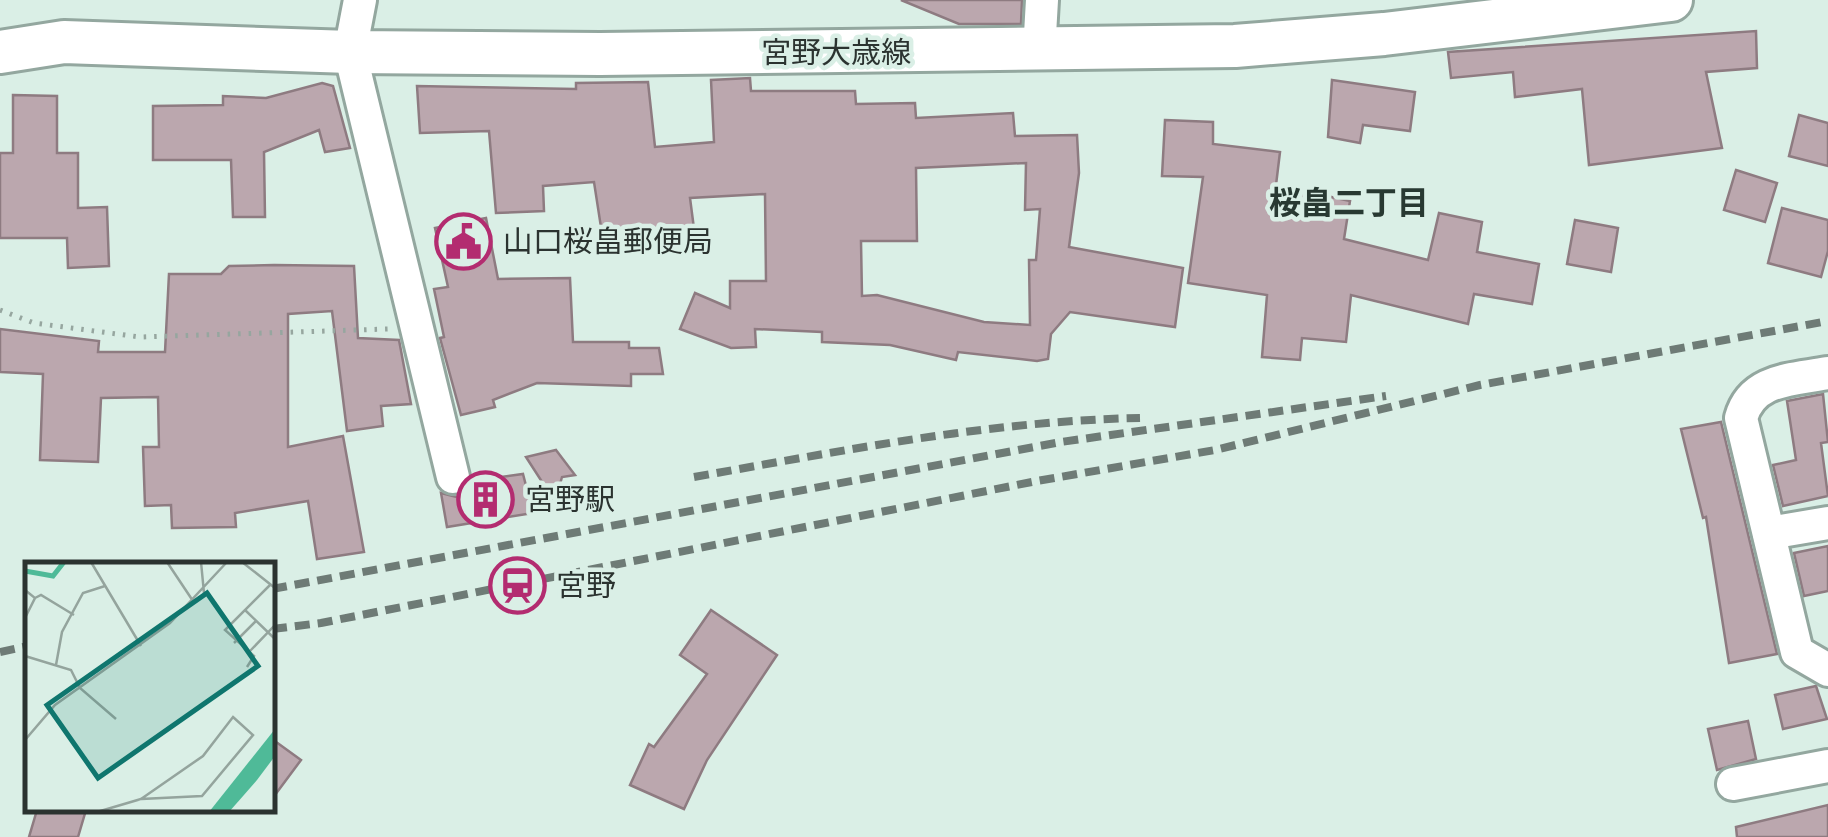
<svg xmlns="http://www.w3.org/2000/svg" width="1828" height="837" viewBox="0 0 1828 837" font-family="Overpass,'Noto Sans JP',sans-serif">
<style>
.building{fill:#bba7ae;stroke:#8e7b81;stroke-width:2.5;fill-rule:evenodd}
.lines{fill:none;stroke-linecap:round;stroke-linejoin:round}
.minor-casing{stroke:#93a79f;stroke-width:38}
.major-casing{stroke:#93a79f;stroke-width:48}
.path{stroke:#96a69f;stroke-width:5;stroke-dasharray:2.5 8;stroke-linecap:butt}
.minor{stroke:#fff;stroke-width:32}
.major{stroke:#fff;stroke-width:42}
.rail{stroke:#6e7b76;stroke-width:8;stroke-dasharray:15 8;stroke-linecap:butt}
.labels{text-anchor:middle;stroke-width:9;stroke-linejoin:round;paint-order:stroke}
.street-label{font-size:30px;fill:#2b3330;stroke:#daefe6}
.poi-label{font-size:30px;fill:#2b3330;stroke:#daefe6;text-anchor:start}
.neighbourhood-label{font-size:32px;font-weight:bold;fill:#283932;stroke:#daefe6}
.inset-river{fill:none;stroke:#4fba98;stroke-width:5}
.inset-road{fill:none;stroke:#94a49d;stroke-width:2.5}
.view{fill:#0f766e;fill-opacity:0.15;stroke:#0f766e;stroke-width:5}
.inset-edge{fill:none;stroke:#2b3330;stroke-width:5}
</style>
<rect width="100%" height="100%" fill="#daefe6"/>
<g class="building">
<polygon points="901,0 1022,0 1021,24 959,24"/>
<polygon points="1756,31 1757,68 1706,72 1722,148 1589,165 1582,89 1515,97 1513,72 1451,78 1448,52"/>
<path d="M 750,78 L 751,91 L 855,91 L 856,104 L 915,103 L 916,118 L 1013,113 L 1015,136 L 1077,135 L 1079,173 L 1069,247 L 1183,268 L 1175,327 L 1070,312 L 1051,334 L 1048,359 L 1037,361 L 958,352 L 956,360 L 890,345 L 822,342 L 822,332 L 755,329 L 756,347 L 731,348 L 680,329 L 695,293 L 730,308 L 730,281 L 766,281 L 765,194 L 690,198 L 696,244 L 605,253 L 594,182 L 543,186 L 544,211 L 496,213 L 489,131 L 420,133 L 417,86 L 576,89 L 576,83 L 648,82 L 655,147 L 714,142 L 711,80 ZM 1026,163 L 1025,210 L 1040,209 L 1036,260 L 1029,260 L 1030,325 L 984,322 L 877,295 L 862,296 L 861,241 L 917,241 L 916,168 Z"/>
<polygon points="1332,80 1415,92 1410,131 1363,125 1360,143 1328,137"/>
<polygon points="322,83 333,86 350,148 325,152 319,130 264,152 265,217 233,217 231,160 153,160 153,106 223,105 223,96 266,98"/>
<polygon points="13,95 57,96 57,153 78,153 78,208 107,207 109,266 68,268 67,238 0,238 0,153 13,153"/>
<polygon points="1799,115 1828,123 1828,166 1789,156"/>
<polygon points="1165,120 1213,122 1213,144 1280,152 1276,185 1350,201 1344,239 1428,260 1439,213 1482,222 1477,252 1539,264 1532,304 1474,294 1468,324 1351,295 1346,342 1302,338 1300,360 1262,357 1267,295 1188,283 1203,177 1162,176"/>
<polygon points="1736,170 1777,183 1765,222 1724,210"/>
<polygon points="1782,208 1828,220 1828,251 1821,277 1768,263"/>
<polygon points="486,218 498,279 570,278 573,342 629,342 629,348 659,348 663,374 631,374 631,386 537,383 493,400 495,407 461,415 440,338 444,337 434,289 448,287 435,228"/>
<polygon points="1575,220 1618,228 1611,272 1567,264"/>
<polygon points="274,265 354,266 358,338 399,340 411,404 381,406 383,426 347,431 332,311 288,314 288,447 343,436 364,552 317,559 308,501 235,513 236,527 172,528 171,505 145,506 143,447 159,447 158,397 101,398 98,462 40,460 43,374 0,372 0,329 99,341 98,352 165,352 169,274 221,274 229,266"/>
<polygon points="1823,394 1828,442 1821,443 1828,496 1783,506 1773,465 1796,460 1787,401"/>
<polygon points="1721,422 1777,654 1729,663 1706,517 1703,518 1681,429"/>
<polygon points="556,450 575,475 562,477 555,502 526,457"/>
<polygon points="523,474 533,513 447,527 441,493 457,497 472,481"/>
<polygon points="1828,546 1828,591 1804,596 1794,553"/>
<polygon points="711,610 777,655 707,760 684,809 630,785 649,744 654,747 707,674 680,655"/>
<polygon points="1816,686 1827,719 1783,729 1775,695"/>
<polygon points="1748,721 1756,759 1717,770 1708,729"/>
<polygon points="272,739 301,760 272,799"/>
<polygon points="1828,805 1828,837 1737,837 1736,827"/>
<polygon points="37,810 86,810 78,837 29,837"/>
</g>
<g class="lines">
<defs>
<g id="minor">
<polyline points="360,0 350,52 453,477"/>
<polyline points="1039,52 1042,0"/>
<path d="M 1828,373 C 1793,380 1752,378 1741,418 L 1797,652 L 1828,670"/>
<polyline points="1769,533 1828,523"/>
<polyline points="1733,784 1828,766"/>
</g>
<polyline id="major" points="0,52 64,42 350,52 600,54 1235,46 1384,34 1671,0"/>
</defs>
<use href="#minor" class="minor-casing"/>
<use href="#major" class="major-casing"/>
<polyline class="path" points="0,310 34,323 140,337 388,329"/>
<use href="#minor" class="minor"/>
<use href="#major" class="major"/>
<g class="rail">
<path d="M 694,477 C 842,451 989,421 1140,418"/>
<polyline points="272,589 1061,442 1386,396"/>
<polyline points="272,629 321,623 1037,481 1215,450 1480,385 1828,321"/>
<polyline points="0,652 28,646"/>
</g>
</g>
<defs>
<symbol id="civic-ring" viewBox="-11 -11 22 22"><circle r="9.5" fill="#daefe6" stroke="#b32c70" stroke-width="1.5"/><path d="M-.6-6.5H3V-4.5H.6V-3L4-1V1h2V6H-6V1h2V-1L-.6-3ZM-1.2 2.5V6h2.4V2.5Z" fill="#b32c70"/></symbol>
<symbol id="building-ring" viewBox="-11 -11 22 22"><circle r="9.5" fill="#daefe6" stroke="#b32c70" stroke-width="1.5"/><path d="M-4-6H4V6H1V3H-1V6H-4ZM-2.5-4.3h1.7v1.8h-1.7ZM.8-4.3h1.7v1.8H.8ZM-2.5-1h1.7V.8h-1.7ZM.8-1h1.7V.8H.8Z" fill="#b32c70"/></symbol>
<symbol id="station-ring" viewBox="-11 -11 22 22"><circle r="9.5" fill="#daefe6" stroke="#b32c70" stroke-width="1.5"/><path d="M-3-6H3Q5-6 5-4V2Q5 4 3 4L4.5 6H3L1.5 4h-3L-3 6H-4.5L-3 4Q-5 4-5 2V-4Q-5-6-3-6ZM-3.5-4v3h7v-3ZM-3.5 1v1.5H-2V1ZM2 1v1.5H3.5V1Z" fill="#b32c70"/></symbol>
</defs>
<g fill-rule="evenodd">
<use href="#civic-ring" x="432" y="210" width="63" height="63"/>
<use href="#building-ring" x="454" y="468" width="63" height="63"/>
<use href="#station-ring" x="486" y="554" width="63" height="63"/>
</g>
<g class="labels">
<g class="street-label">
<text x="836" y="63">宮野大歳線</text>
</g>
<g class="poi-label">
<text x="503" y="252">山口桜畠郵便局</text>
<text x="525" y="510">宮野駅</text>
<text x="556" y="596">宮野</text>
</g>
<g class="neighbourhood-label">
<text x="1349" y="214">桜畠二丁目</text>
</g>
</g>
<g transform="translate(25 562)">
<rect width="250" height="250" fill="#daefe6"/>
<path d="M 250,167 L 250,194 L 232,218 L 204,250 L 184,250 Z" fill="#4fba98"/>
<path class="inset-river" d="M 0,9 L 28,14 L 39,0"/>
<path class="inset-road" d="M 66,0 L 116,84M 142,0 L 168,39M 176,0 L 179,31M 217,0 L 250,26M 10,36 L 16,33 L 49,53M 220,48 L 250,77M 0,56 L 10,36 L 0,28M 209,81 L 231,59M 225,89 L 250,63M 0,94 L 46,108 L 55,126 L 91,157M 31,103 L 37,70 L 58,31 L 80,24M 222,105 L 229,94 L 200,68 L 245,23M 208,155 L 228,173 L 177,234 L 116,237 L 178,194 ZM 0,178 L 30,143 L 145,61 L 202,0M 72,250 L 116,237"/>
<path class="view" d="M 182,31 L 233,104 L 73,216 L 22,143 Z"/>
<rect width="250" height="250" class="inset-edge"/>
</g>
</svg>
